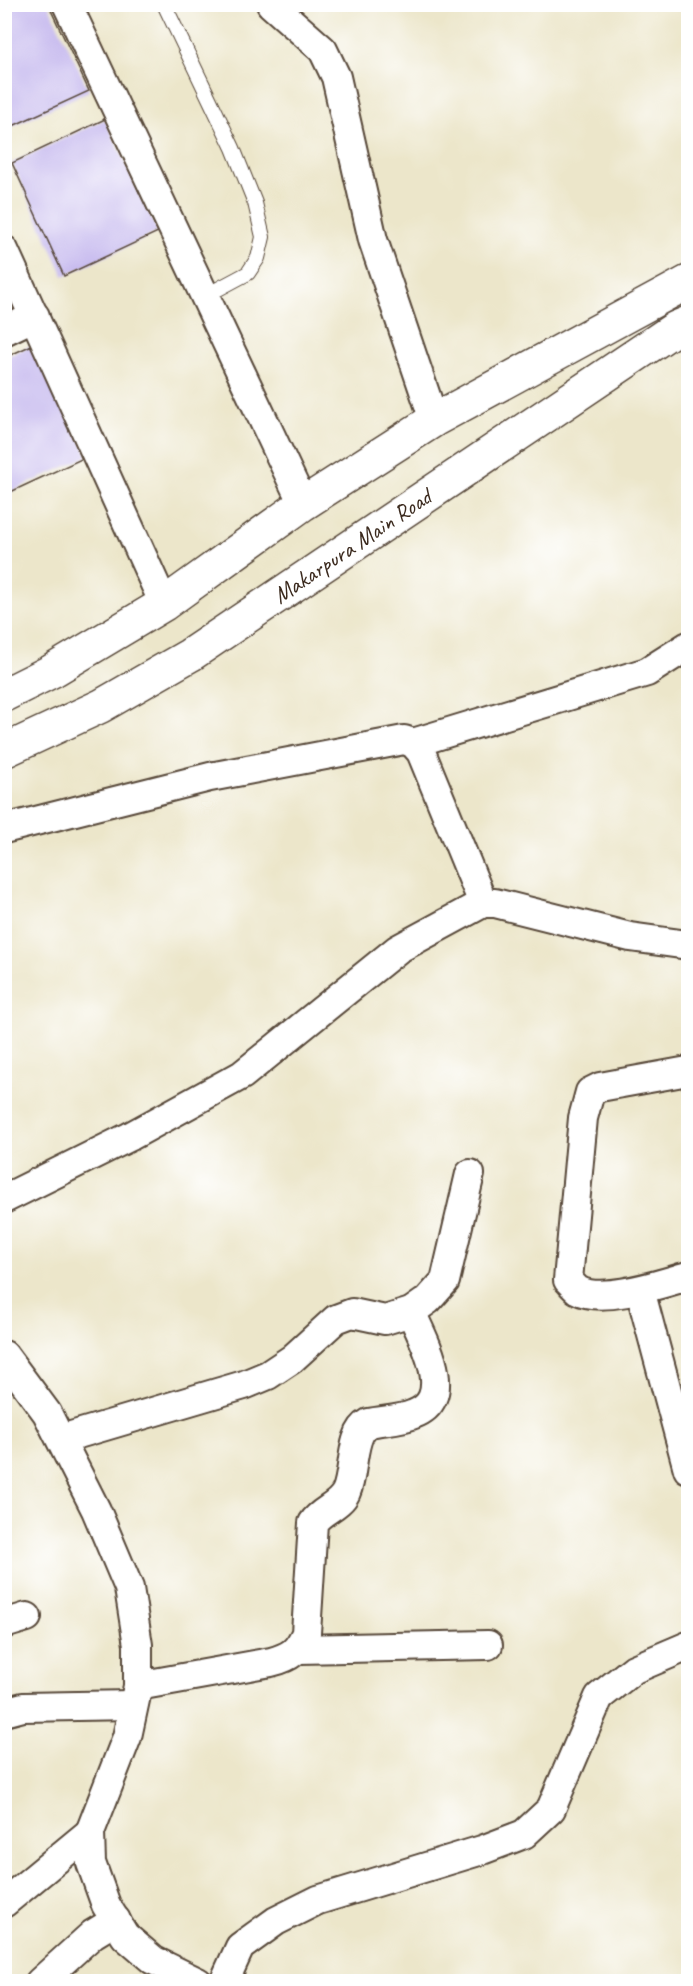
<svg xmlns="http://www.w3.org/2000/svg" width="693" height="1986" viewBox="0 0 693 1986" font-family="Caveat,sans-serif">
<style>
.building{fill:#c6b9ee}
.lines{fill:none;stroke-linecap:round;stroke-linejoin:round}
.lane-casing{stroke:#564638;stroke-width:16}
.street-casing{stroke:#564638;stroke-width:32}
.highway-casing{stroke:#564638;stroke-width:36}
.lane{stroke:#fff;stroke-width:14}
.street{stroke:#fff;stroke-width:28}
.highway{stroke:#fff;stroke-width:33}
.labels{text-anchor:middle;stroke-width:4.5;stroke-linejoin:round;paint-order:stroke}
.street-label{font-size:24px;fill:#3b2a1e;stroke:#fff}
</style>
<rect width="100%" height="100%" fill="#fff"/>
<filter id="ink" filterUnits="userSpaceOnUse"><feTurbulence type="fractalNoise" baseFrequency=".0167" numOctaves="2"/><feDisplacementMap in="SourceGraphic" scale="12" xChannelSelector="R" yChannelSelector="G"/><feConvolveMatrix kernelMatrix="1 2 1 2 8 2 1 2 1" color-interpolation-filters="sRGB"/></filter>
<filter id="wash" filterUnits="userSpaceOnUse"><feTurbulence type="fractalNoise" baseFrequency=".008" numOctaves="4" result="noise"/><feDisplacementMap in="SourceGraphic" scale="24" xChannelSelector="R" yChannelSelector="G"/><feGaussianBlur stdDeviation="1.35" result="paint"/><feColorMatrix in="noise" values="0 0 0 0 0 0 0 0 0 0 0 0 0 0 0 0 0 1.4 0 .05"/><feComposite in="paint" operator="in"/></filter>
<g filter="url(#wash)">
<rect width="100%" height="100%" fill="#ece6ca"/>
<g id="blocks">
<g class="building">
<polygon points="4,4 48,4 89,91 4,130"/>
<polygon points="105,119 158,232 64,276 12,163"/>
<polygon points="4,284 15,304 4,308"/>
<polygon points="36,343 88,456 4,495 4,358"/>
</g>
</g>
</g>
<g filter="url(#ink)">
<use href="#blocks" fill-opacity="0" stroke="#564638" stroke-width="1.5"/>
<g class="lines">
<defs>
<polyline id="lane" points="164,4 233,148 255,203 263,237 258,258 248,273 205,296"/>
<g id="street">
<polyline points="67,4 303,504"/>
<polyline points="271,4 323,50 336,77 373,240 434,420"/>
<polyline points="4,250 164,604"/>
<polyline points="4,331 35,316"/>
<polyline points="413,743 647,672 688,646"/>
<polyline points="4,829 210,777 404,740 413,743 421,752 483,903"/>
<path d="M 688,1071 L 600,1087 L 590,1092 L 583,1118 L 568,1280 C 571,1283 575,1288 578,1290 C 602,1304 663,1283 688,1276"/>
<polyline points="4,1199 129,1137 242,1075 398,949 483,903 495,903 630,937 688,945"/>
<polyline points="640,1290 688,1469"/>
<polyline points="4,1355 47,1413 96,1510 129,1588 138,1645 138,1686 127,1737 90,1832 91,1863 106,1905 125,1936 153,1960 198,1982"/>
<polyline points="61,1439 244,1385 268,1375 292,1359 336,1319 352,1313 385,1320 411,1312 428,1300 445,1281 470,1174"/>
<polyline points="4,1624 27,1617"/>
<polyline points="299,1649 488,1645"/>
<path d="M 138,1686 L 271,1662 C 291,1657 298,1651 306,1633 L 313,1523 C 321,1510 339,1507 346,1492 C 355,1473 350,1433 369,1423 C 383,1420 401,1420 414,1414 C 457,1398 423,1339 411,1312"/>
<polyline points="4,1712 23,1707 132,1705"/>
<polyline points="4,1903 90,1832"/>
<polyline points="40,1982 93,1934 116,1920"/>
<polyline points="224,1982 240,1947 276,1921 318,1900 482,1850 524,1834 551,1809 599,1697 634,1669 688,1646"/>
</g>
<g id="highway">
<polyline points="4,695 52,671 164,604 303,504 434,420 688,282"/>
<polyline points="4,751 101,706 190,655 676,328 688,323"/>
</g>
</defs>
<use href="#lane" class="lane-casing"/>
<use href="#street" class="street-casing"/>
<use href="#highway" class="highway-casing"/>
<use href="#lane" class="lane"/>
<use href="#street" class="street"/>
<use href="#highway" class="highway"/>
</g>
</g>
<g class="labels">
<g class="street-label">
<text transform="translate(352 546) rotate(-34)" y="8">Makarpura Main Road</text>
</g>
</g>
<rect width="693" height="1986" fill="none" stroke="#fff" stroke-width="24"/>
</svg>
